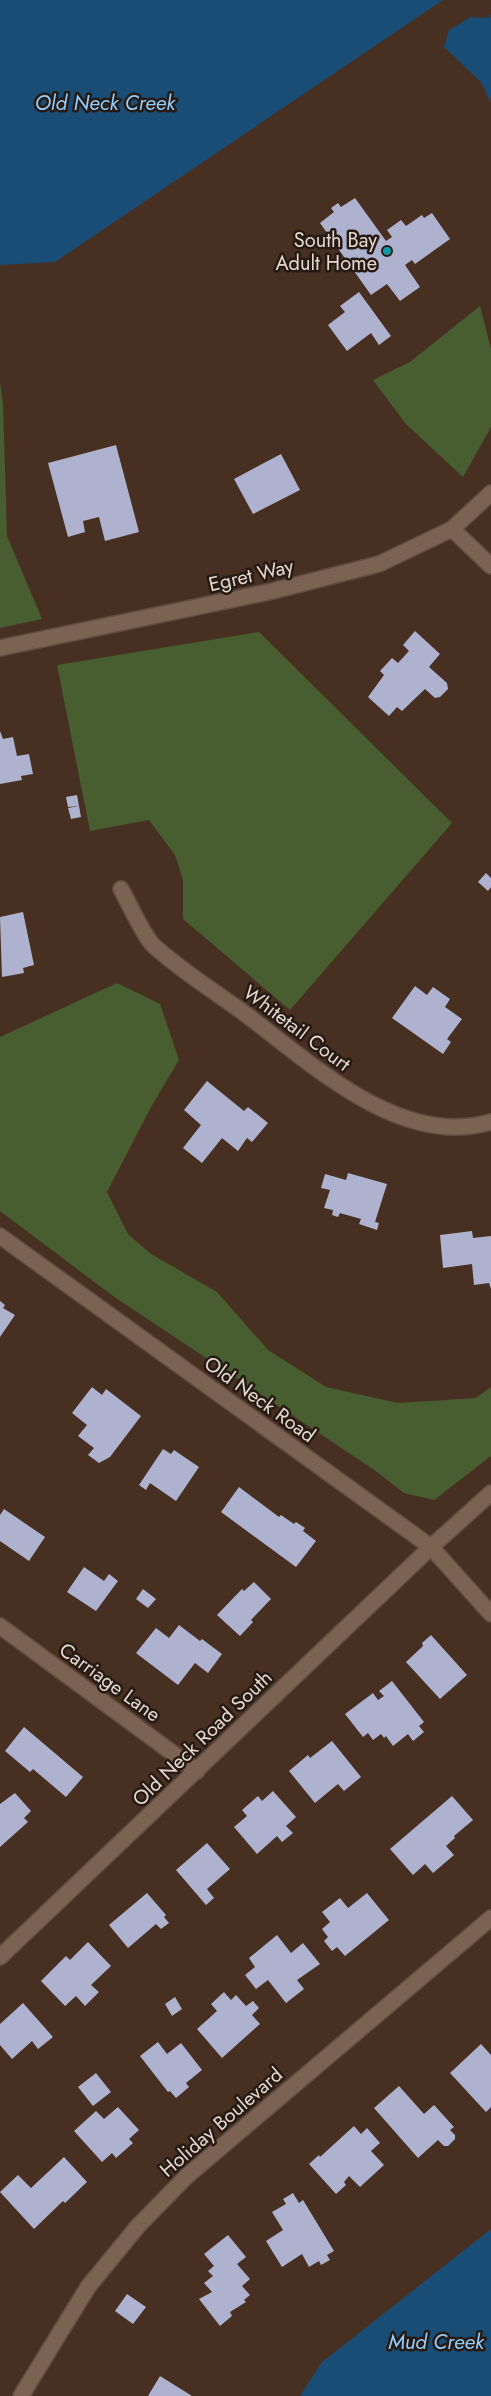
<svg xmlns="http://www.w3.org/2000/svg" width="491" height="2396" viewBox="0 0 491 2396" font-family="Jost,sans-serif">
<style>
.green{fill:#485e30}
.water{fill:#1a4d75}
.building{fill:#afb2cf}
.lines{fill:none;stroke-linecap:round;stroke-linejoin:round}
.street-casing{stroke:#614d40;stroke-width:18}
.secondary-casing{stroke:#614d40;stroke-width:18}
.street{stroke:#7c6252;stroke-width:15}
.secondary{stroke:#7c6252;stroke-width:15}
.culture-dot{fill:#0f9aa8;stroke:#261b14;stroke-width:2}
.labels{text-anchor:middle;stroke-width:5;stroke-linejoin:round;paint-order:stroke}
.poi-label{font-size:20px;fill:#e6d7ce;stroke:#261b14;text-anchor:end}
.street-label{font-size:20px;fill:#e6d7ce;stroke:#261b14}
.water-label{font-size:21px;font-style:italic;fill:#93ccfe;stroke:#261b14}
</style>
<rect width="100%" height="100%" fill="#473022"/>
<g class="green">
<polygon points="480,306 491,349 491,427 463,477 406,424 373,380 410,362"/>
<polygon points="0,382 3,404 7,536 42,619 0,628"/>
<polygon points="259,632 452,823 290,1010 183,919 183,880 175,855 149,820 90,831 57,665"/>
<polygon points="117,983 160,1004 179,1060 151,1107 107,1192 128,1234 151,1254 217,1292 268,1350 326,1387 398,1403 476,1398 491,1387 491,1456 434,1500 404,1493 373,1469 113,1296 0,1211 0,1037"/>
</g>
<g class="water">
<polygon points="0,0 443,0 55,262 0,265"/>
<polygon points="491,14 491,103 481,82 444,47 449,30 471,17 489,18"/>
<polygon points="491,2229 491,2396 300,2396 321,2363"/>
</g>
<g class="building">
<polygon points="355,198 386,241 392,237 387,230 401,220 406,226 422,215 424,218 432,213 450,239 415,264 412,260 405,265 420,287 400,301 387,284 371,295 320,223 334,212 331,208 338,203 341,207"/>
<polygon points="359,292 391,336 379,345 371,333 347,351 328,325 345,312 340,306"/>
<polygon points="116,445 139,532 105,541 99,517 83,521 85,532 68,537 48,463"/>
<polygon points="281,454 300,490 253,514 234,479"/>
<polygon points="415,631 440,654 429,667 447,683 448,689 440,697 435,698 425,689 402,711 397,707 389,716 368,697 384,675 380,671 392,658 398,663 409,651 403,645"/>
<polygon points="0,731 3,739 13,737 17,756 29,754 33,774 21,776 22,780 0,784"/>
<polygon points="77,795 79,806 68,807 66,797"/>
<polygon points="79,806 81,817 71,819 68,808"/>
<polygon points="486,873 491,878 491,887 488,891 478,882"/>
<polygon points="23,912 34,965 23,968 24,973 2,977 0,917"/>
<polygon points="415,986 427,995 433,987 450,999 445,1007 462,1019 447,1039 451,1042 443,1054 392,1018"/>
<polygon points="207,1081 244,1111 248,1107 268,1123 252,1142 247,1138 238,1151 222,1138 202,1163 183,1148 201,1125 184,1110"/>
<polygon points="348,1173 387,1184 375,1222 379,1223 377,1230 359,1224 361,1219 340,1213 338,1217 332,1215 333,1210 324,1208 330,1190 321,1188 325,1174 346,1180"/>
<polygon points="472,1231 473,1238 491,1236 491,1289 489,1283 474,1285 472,1264 443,1268 440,1235"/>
<polygon points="0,1301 5,1305 3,1308 15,1315 0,1337"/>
<polygon points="92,1387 102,1395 106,1389 141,1416 110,1457 99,1463 88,1455 94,1448 78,1436 87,1425 72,1413"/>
<polygon points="163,1449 171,1454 174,1450 199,1467 176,1501 150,1483 146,1490 139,1485"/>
<polygon points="239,1487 279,1517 281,1515 294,1524 296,1522 305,1528 303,1531 316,1541 296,1567 221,1512"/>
<polygon points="4,1509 45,1537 29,1561 0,1541 0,1515"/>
<polygon points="84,1567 104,1581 109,1574 118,1581 96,1611 67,1592"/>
<polygon points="254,1582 271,1599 251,1620 253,1622 240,1636 217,1615 242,1589 244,1591"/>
<polygon points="143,1589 156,1599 148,1608 136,1599"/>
<polygon points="179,1625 200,1641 202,1639 222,1654 208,1673 195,1663 178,1685 136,1653 156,1628 169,1638"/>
<polygon points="431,1635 467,1675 440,1699 406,1662 423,1646 422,1643"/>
<polygon points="392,1681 424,1722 419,1726 424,1732 413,1741 408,1734 393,1746 386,1736 384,1738 381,1734 373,1740 368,1733 363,1737 345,1714 373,1693 378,1700 384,1696 379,1691"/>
<polygon points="24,1727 83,1777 66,1797 33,1769 30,1772 5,1751"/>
<polygon points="332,1741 361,1777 344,1791 338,1784 315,1803 289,1771 308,1755 310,1758"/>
<polygon points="273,1791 296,1817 286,1826 293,1833 282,1842 277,1836 257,1854 234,1827 247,1816 242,1810 258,1796 262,1801"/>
<polygon points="15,1793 31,1811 24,1818 28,1822 0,1847 0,1804"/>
<polygon points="452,1796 473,1820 454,1836 455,1838 446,1846 454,1855 433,1873 425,1864 413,1875 390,1849"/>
<polygon points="207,1843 230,1869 207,1889 214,1898 206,1905 176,1870"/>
<polygon points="147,1893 166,1915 164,1917 169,1923 161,1929 156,1924 128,1948 109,1925"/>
<polygon points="367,1893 389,1920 345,1956 337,1947 332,1951 324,1941 328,1937 322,1929 330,1922 322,1912 340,1898 348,1908"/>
<polygon points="277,1935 291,1953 303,1943 320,1964 297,1980 304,1989 286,2003 268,1980 256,1989 245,1975 255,1967 249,1958"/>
<polygon points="88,1942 111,1966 91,1985 99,1992 85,2006 76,1996 65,2006 41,1981 66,1956 70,1960"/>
<polygon points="224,1992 231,2000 236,1995 246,2006 253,2001 259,2008 252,2015 260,2024 222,2058 197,2029 217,2011 211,2004"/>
<polygon points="175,1997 182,2009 172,2016 165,2004"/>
<polygon points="23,2003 53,2037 38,2049 32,2041 12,2059 0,2045 0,2024"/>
<polygon points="158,2042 167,2054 181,2043 202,2070 186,2083 189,2087 176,2098 170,2091 168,2092 140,2056"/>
<polygon points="481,2044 491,2055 491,2107 486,2112 450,2073"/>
<polygon points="96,2073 111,2092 93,2106 78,2087"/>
<polygon points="399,2086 424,2114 434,2105 454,2127 450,2130 455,2135 455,2139 448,2146 444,2146 438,2140 418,2158 374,2108"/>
<polygon points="118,2107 139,2130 129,2139 133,2143 116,2158 112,2153 102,2162 74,2131 96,2111 104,2119"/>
<polygon points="354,2126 361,2134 367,2128 380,2143 371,2151 384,2165 360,2187 349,2176 344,2182 346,2185 336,2194 309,2164 319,2155 320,2157"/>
<polygon points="64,2157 87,2182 65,2203 63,2201 34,2229 0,2192 18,2175 31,2188"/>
<polygon points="293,2193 299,2203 303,2200 334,2251 327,2255 330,2260 321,2265 319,2261 309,2267 302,2254 282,2267 266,2241 283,2230 272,2212 286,2204 283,2199"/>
<polygon points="228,2235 246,2257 237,2264 250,2279 242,2286 250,2295 244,2300 246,2302 230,2312 232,2316 220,2326 199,2299 212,2292 204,2283 213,2276 208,2271 214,2266 204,2254"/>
<polygon points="127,2294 146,2307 133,2324 115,2311"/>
<polygon points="160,2376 192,2396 148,2396"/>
</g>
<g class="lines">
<defs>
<g id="street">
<polyline points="452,529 491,566"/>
<polyline points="0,648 273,591 379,564 452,529 491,493"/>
<path d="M 121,889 C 129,903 143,935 153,945 C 180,970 214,991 244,1013 C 311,1063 400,1149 491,1122"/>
<polyline points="0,1236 431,1547 491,1614"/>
<polyline points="0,1626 197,1771"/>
<polyline points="0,1957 431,1547"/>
<polyline points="21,2396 88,2287 138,2226 187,2176 491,1918"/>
</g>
<polyline id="secondary" points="431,1547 491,1493"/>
</defs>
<use href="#street" class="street-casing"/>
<use href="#secondary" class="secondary-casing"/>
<use href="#street" class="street"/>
<use href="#secondary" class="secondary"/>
</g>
<circle class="culture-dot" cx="387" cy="251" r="5"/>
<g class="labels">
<g class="poi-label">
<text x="377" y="247">South Bay<tspan x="377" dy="23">Adult Home</tspan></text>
</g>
<g class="street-label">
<text transform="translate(251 575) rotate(-13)" y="7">Egret Way</text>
<text transform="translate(297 1028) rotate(37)" y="7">Whitetail Court</text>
<text transform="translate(260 1399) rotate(36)" y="7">Old Neck Road</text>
<text transform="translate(110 1682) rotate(36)" y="7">Carriage Lane</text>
<text transform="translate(202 1738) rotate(-44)" y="7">Old Neck Road South</text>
<text transform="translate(221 2122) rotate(-41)" y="7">Holiday Boulevard</text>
</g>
<g class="water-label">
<text x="105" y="110">Old Neck Creek</text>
<text x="436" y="2349">Mud Creek</text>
</g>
</g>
</svg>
